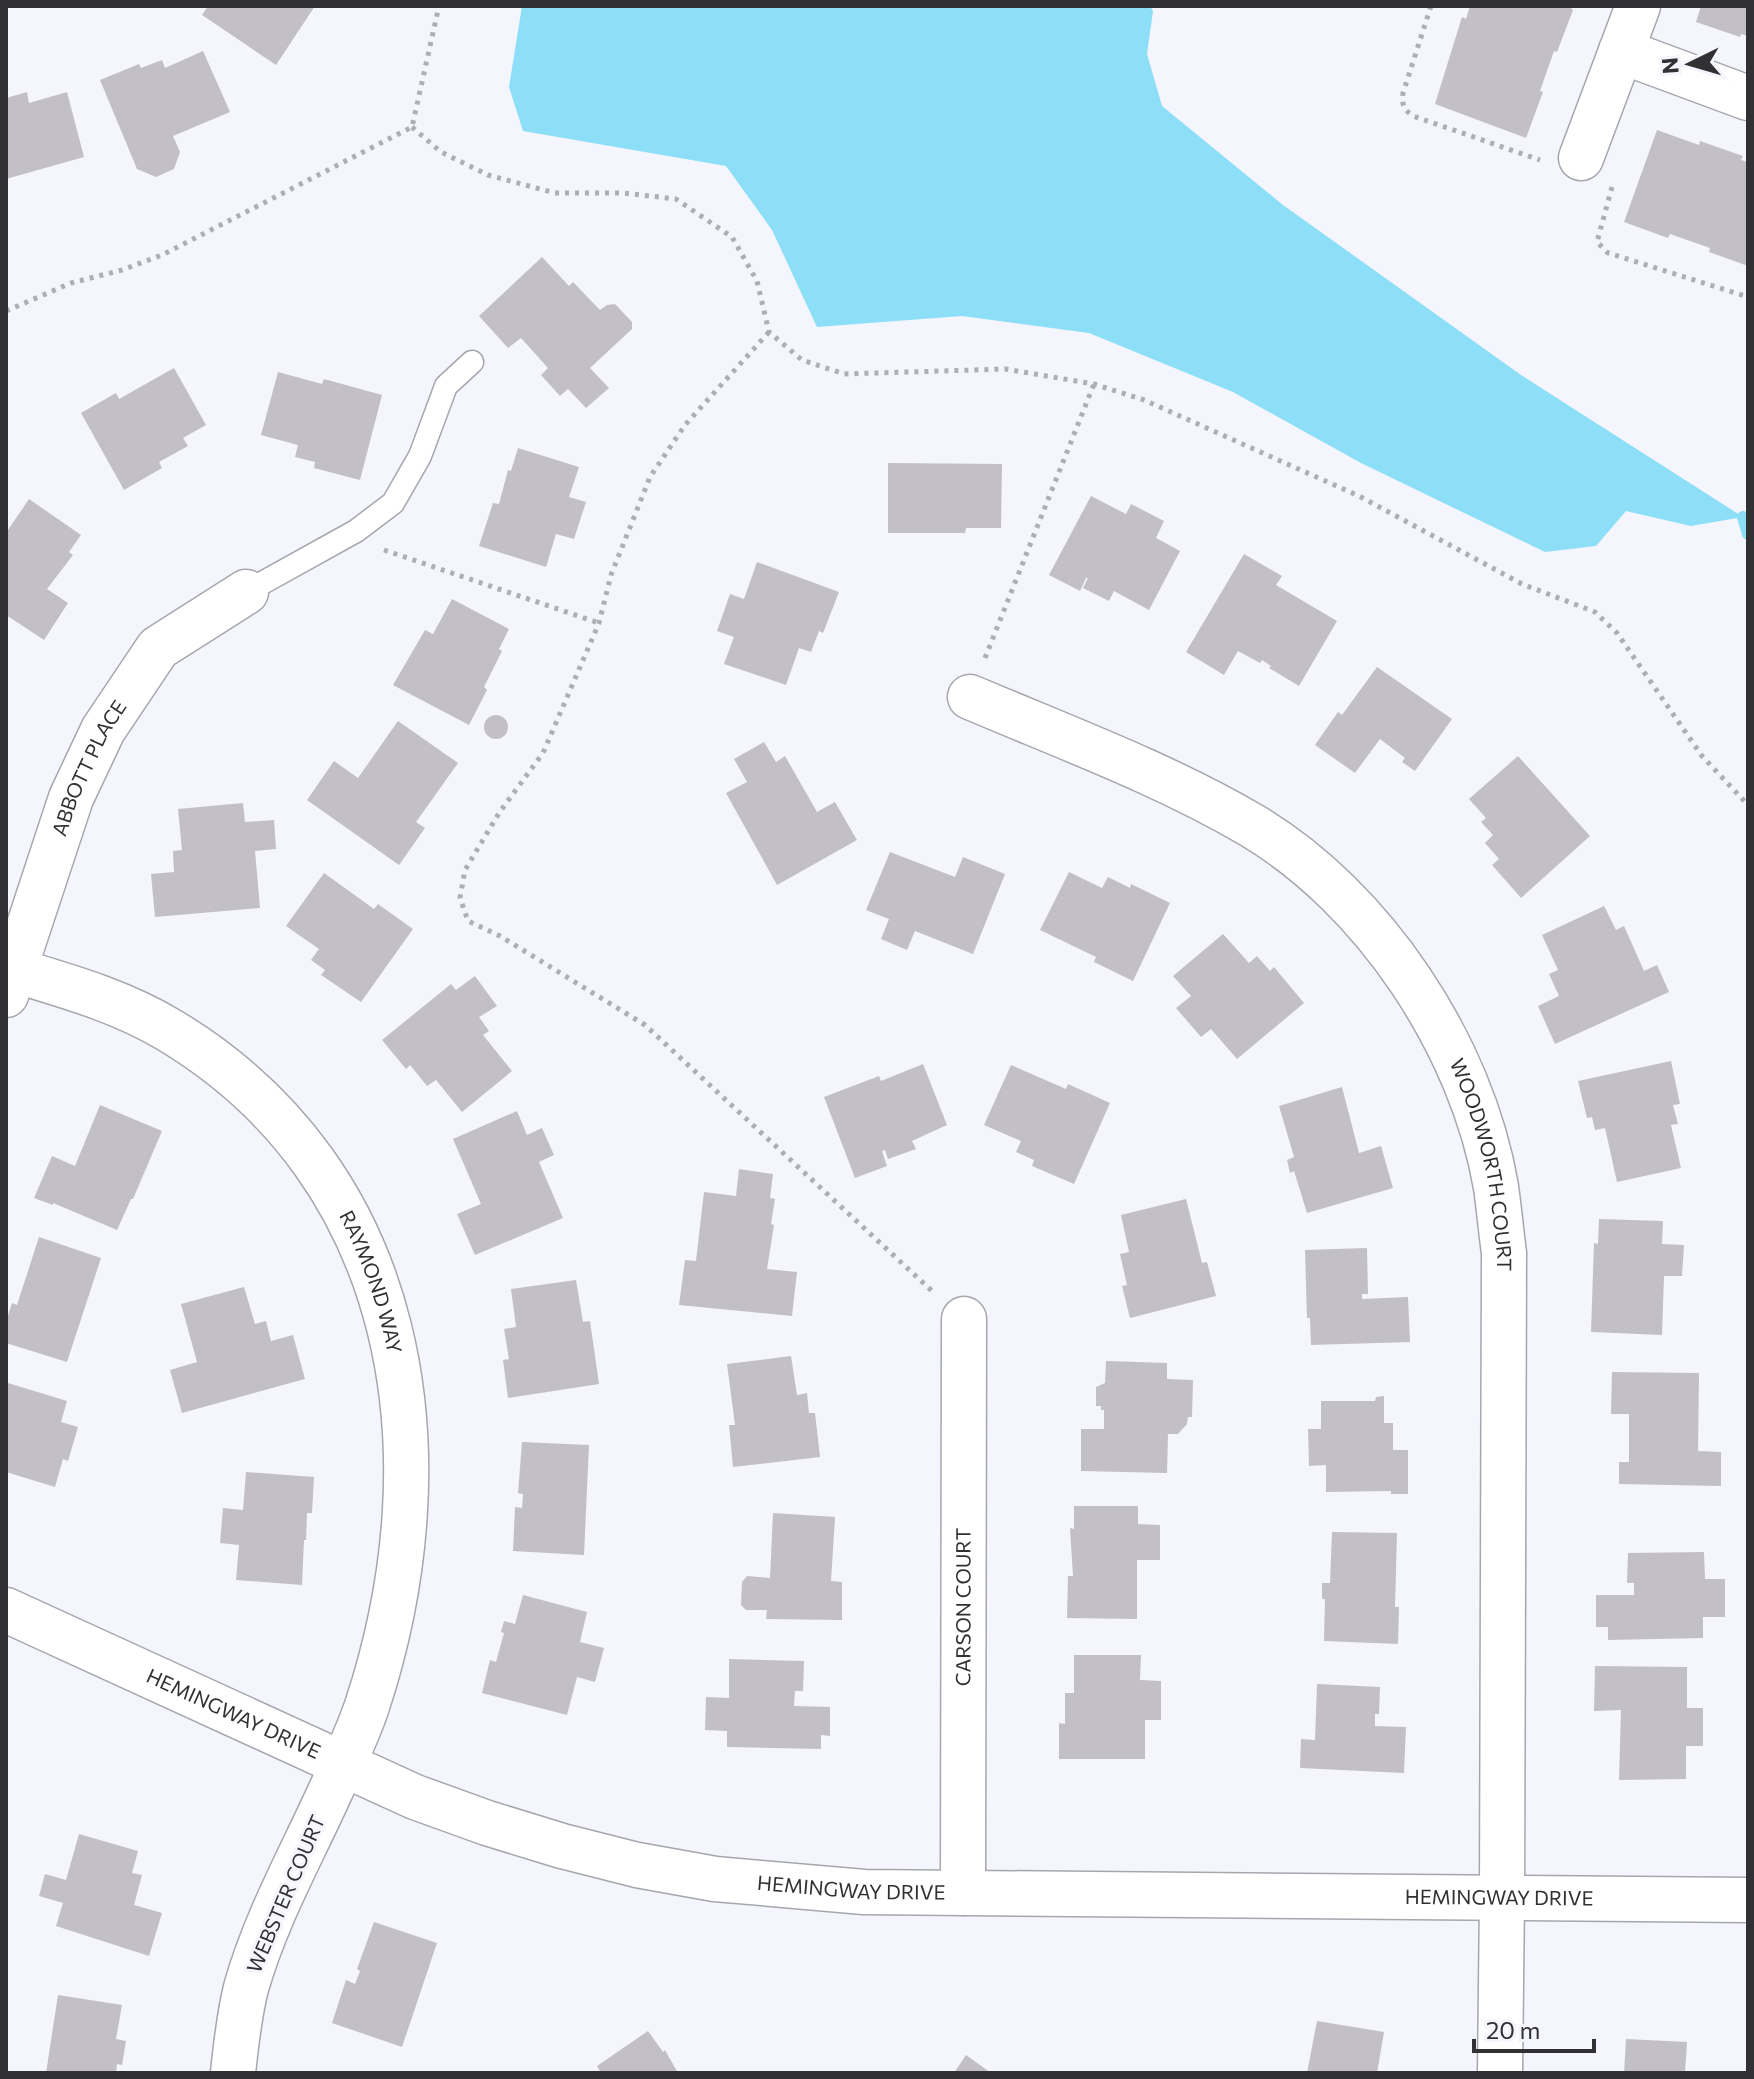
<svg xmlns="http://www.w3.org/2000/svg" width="1754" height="2079" viewBox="0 0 1754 2079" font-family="Commissioner,sans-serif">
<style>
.water{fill:#8cdff6}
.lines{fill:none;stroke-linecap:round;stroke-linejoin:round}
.stream{stroke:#8cdff6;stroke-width:12}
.building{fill:#c3bfc7}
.service-casing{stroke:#a6a7ae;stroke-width:25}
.minor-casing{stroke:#a6a7ae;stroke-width:47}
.tertiary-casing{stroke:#a6a7ae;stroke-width:47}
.path{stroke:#aeaeb5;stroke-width:5;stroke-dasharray:4 6;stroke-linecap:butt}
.service{stroke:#fff;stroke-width:22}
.minor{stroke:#fff;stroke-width:44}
.tertiary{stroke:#fff;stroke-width:44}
.labels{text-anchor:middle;stroke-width:6;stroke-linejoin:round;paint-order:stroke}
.street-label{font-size:20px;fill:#313134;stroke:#f4f5fd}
</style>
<rect width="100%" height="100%" fill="#f4f5fd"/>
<polygon class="water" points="522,6 1150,6 1153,11 1147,54 1162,106 1283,205 1521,375 1743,517 1691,526 1626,511 1596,546 1545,552 1361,463 1233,392 1089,333 962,316 817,327 772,230 726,166 523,131 509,87"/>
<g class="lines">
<polyline class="stream" points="1743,517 1748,534"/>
</g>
<g class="building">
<polygon points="208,6 315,6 276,65 202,15"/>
<polygon points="1470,6 1569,6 1573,10 1557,52 1554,51 1540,91 1543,92 1526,138 1435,104 1462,17 1466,19"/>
<polygon points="1701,6 1748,6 1748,36 1741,34 1740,37 1696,22"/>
<polygon points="203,51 230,112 173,136 180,152 174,169 156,177 137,169 100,80 139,64 141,68 162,60 165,68"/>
<polygon points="27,92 29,103 67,92 84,157 6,179 6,98"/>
<polygon points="1657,130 1699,145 1700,141 1743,156 1741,160 1748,162 1748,266 1709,252 1710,248 1670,234 1668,238 1624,222"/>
<polygon points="542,257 569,286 573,282 600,310 607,305 615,304 632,322 632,329 590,368 609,388 586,408 568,389 560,396 541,375 548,368 521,338 508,348 479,316"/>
<polygon points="174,368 206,425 183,438 188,446 159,462 162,468 124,490 81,413 116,393 119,399"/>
<polygon points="278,372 322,384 324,379 382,395 360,480 314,468 315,462 295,457 298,445 261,435"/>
<polygon points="518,448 579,467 569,497 586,502 574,539 556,534 546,567 479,546 493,503 499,504 508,470 511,471"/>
<polygon points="888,463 1002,464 1001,528 966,528 965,533 888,533"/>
<polygon points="1091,496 1126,514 1131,504 1164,521 1156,538 1180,551 1149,610 1114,591 1109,601 1083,588 1088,578 1086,578 1080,591 1049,575"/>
<polygon points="29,499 81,535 69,552 73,555 47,589 68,603 44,640 6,615 6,533"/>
<polygon points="1244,554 1282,576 1276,585 1337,621 1299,686 1269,668 1271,666 1262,660 1260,663 1238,651 1224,675 1186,652"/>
<polygon points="757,562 839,592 823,633 819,631 811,652 799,648 786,685 724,664 734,637 717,631 730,594 744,599"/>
<polygon points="452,599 509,629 499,649 502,651 484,687 487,690 469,725 393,685 425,630 433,634"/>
<polygon points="1377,667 1452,719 1415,771 1402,762 1405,758 1380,739 1355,773 1315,745 1338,712 1342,715"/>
<circle cx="496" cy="727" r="12"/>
<polygon points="398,721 458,763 416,822 425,828 399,865 307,800 334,761 358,778"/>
<polygon points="764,742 776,762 785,756 817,812 835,802 857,840 777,885 726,793 747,782 734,759"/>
<polygon points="1518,756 1590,836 1521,898 1492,865 1499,859 1485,843 1493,835 1481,822 1486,818 1469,799"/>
<polygon points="243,803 245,822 274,820 276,849 255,851 260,908 155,917 151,874 174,872 173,851 182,850 178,809"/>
<polygon points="890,852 955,877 963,857 1005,874 973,954 915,931 907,950 881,939 889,919 866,910"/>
<polygon points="1069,872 1102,888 1108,877 1130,888 1131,884 1170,903 1133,981 1094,962 1096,957 1040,930"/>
<polygon points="324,873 374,909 378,904 413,929 361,1002 321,975 325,970 311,960 319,949 286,926"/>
<polygon points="1604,906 1616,930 1624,926 1644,971 1657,965 1669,992 1555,1044 1538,1006 1559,996 1549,974 1558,970 1542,935"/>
<polygon points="1223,934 1249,963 1257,956 1270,971 1274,967 1304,1003 1237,1059 1211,1029 1201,1037 1176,1008 1191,996 1173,976"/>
<polygon points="475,976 497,1006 479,1017 489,1031 483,1035 512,1071 462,1112 436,1080 427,1086 410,1065 406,1069 382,1040 451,984 456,990"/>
<polygon points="1671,1061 1680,1104 1673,1105 1678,1124 1671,1125 1681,1168 1617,1182 1605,1128 1595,1130 1592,1117 1587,1118 1578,1081"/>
<polygon points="923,1064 947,1125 912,1141 916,1149 888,1159 885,1150 882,1151 887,1166 855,1178 824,1097 879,1076 881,1081"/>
<polygon points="1011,1065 1066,1089 1068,1084 1110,1103 1074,1184 1032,1166 1034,1160 1016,1152 1021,1141 984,1125"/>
<polygon points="1342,1087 1359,1153 1381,1146 1393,1188 1307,1213 1294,1171 1290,1173 1287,1160 1294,1157 1279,1106"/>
<polygon points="100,1105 162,1131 133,1199 131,1199 117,1230 53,1203 53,1205 34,1198 52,1156 75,1166"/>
<polygon points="517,1111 527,1135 542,1128 554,1155 539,1162 563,1218 475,1255 457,1214 481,1204 453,1139"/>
<polygon points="739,1169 773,1174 770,1198 775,1199 771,1224 774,1225 767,1269 797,1272 792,1316 679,1305 685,1260 696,1261 704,1192 736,1196"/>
<polygon points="1186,1199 1202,1263 1207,1262 1216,1296 1130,1318 1122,1286 1127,1285 1120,1254 1129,1252 1121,1215"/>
<polygon points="1599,1219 1663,1221 1662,1244 1684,1245 1682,1276 1664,1276 1662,1335 1591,1332 1594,1243 1598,1244"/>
<polygon points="39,1237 101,1258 67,1362 6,1343 6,1322 12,1303 17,1305"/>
<polygon points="1367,1248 1368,1294 1362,1294 1362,1299 1408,1297 1410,1342 1311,1345 1310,1318 1307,1318 1305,1250"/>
<polygon points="576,1280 583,1322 590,1321 599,1384 508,1398 503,1360 509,1359 504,1329 516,1327 511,1289"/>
<polygon points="244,1287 255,1324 266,1321 271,1341 293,1335 305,1379 182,1413 170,1370 197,1362 181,1304"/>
<polygon points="791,1356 797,1395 807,1393 809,1413 815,1413 820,1457 733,1467 729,1425 735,1425 727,1364"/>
<polygon points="1106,1361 1167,1363 1167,1379 1193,1380 1192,1417 1188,1417 1187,1424 1178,1434 1168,1434 1167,1473 1081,1471 1081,1429 1104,1429 1104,1410 1101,1410 1101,1406 1096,1406 1096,1387 1105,1383"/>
<polygon points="1612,1372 1699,1373 1698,1451 1721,1452 1721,1486 1619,1484 1619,1462 1629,1462 1629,1414 1611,1414"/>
<polygon points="8,1383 67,1401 61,1422 78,1427 68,1461 63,1459 55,1487 6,1472"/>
<polygon points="1384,1396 1384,1423 1393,1423 1393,1450 1408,1450 1408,1494 1391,1494 1391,1491 1326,1492 1326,1465 1309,1466 1308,1429 1321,1429 1321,1401 1375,1401 1376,1397"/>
<polygon points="522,1442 589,1445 584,1555 513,1551 515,1507 522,1508 523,1494 518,1493"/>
<polygon points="246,1472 314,1477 312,1513 307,1513 306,1540 304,1540 302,1585 236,1580 239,1545 220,1543 223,1508 243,1510"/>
<polygon points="1074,1506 1138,1506 1138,1524 1160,1525 1160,1560 1137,1560 1137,1619 1067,1618 1068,1576 1073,1576 1070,1528 1074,1529"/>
<polygon points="773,1513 835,1517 831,1581 842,1582 842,1620 766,1619 767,1610 746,1610 741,1605 742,1582 747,1576 770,1578"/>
<polygon points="1332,1532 1397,1533 1395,1607 1399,1607 1398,1644 1324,1641 1325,1599 1322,1599 1322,1583 1330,1583"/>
<polygon points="1704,1552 1705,1579 1725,1579 1725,1617 1703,1617 1703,1638 1608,1640 1608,1627 1596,1627 1596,1595 1634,1595 1634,1583 1627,1583 1628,1553"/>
<polygon points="523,1595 587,1612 580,1642 604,1648 595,1682 577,1677 567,1715 482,1693 490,1660 496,1662 504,1633 501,1632 504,1621 515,1624"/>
<polygon points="1074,1655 1141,1655 1140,1680 1161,1681 1161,1720 1145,1720 1145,1759 1059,1759 1059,1723 1065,1724 1065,1693 1074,1693"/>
<polygon points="729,1659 804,1661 803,1691 795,1691 794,1706 830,1707 830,1736 821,1735 821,1749 727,1747 727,1731 705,1730 706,1697 729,1698"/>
<polygon points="1595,1666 1687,1667 1687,1708 1703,1708 1703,1746 1686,1746 1686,1779 1619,1780 1621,1710 1594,1711"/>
<polygon points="1317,1684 1380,1687 1379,1714 1375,1714 1375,1726 1406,1727 1404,1773 1300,1768 1301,1739 1315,1740"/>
<polygon points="79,1834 138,1851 132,1873 142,1875 134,1905 162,1913 149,1956 56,1926 63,1903 39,1896 45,1874 66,1880"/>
<polygon points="374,1922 437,1943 402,2047 332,2023 346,1980 355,1984 360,1971 357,1969"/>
<polygon points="58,1995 122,2005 116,2039 126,2041 122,2065 117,2064 116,2073 46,2073"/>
<polygon points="1317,2021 1384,2032 1377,2073 1307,2073"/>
<polygon points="648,2031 663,2052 665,2050 678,2073 601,2073 597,2066"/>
<polygon points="1626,2039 1687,2042 1685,2073 1624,2073"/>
<polygon points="966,2055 991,2073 954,2073"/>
</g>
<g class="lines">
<defs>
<polyline id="service" points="246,592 356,531 393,503 420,456 446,386 472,362"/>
<g id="minor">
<polyline points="1621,51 1748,98"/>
<polyline points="1581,158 1638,6"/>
<path id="s1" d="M 970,697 C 1064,737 1162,773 1251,825 C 1374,898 1472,1046 1496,1187 C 1499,1208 1501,1231 1504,1253 L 1502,1898 L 1500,2073"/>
<path id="s2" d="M 14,970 C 67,986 121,1001 169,1030 C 411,1175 449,1457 367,1706 C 357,1736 343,1764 330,1792 C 301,1856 265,1920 246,1988 C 239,2016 236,2044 233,2073"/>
<path id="s3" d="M 6,995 L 71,798 L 103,730 L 158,648 L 246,592"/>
<path id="s4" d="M 963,1893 L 964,1319"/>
</g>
<g id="tertiary">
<path id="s5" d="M 6,1610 L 415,1797 L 487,1823 L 562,1846 L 637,1865 L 715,1879 L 864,1892 L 1748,1900"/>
</g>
</defs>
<use href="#service" class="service-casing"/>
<use href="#minor" class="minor-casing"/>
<use href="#tertiary" class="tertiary-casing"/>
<g class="path">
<path d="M 1431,6 L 1403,93 C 1402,105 1403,109 1413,116 L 1540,160"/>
<polyline points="412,127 441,152 488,175 555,193 623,193 676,199 732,237 757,281 769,332 802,360 844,374 1005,369 1094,384 1144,400 1359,496 1522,584 1595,612 1617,633 1702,756 1748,805"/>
<polyline points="1612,187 1597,242 1608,253 1748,297"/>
<polyline points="6,311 71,283 122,270 162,255 412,127 439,6"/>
<polyline points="769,332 685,425 650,477 611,575 599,623 543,753 499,813 465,870 460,898 468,921 500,936 645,1025 932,1291"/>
<polyline points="384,550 599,623"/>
<polyline points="985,658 1094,384"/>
</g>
<use href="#service" class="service"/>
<use href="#minor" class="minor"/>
<use href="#tertiary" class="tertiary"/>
</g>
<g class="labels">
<g class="street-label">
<text dy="7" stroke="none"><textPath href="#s3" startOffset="242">ABBOTT PLACE</textPath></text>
<text dy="7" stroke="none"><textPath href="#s1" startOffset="734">WOODWORTH COURT</textPath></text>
<text dy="7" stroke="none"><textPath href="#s2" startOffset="498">RAYMOND WAY</textPath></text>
<text dy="7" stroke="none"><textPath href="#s4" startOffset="286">CARSON COURT</textPath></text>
<text dy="7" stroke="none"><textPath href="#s5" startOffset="250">HEMINGWAY DRIVE</textPath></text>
<text dy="7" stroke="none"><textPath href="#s5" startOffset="898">HEMINGWAY DRIVE</textPath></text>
<text transform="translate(286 1894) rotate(-67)" y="7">WEBSTER COURT</text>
<text dy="7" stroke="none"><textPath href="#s5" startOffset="1546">HEMINGWAY DRIVE</textPath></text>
</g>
</g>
<rect width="1754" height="2079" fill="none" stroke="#313134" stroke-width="16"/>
<g transform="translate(1690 64) rotate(265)" stroke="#f4f5fd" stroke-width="6" paint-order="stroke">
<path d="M0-6L14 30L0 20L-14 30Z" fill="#313134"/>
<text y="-12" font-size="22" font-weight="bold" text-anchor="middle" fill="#313134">N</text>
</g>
<path d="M1474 2039v12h120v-12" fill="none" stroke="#313134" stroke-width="4"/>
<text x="1486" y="2039" font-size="24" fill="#313134" stroke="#f4f5fd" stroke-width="6" paint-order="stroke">20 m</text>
</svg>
